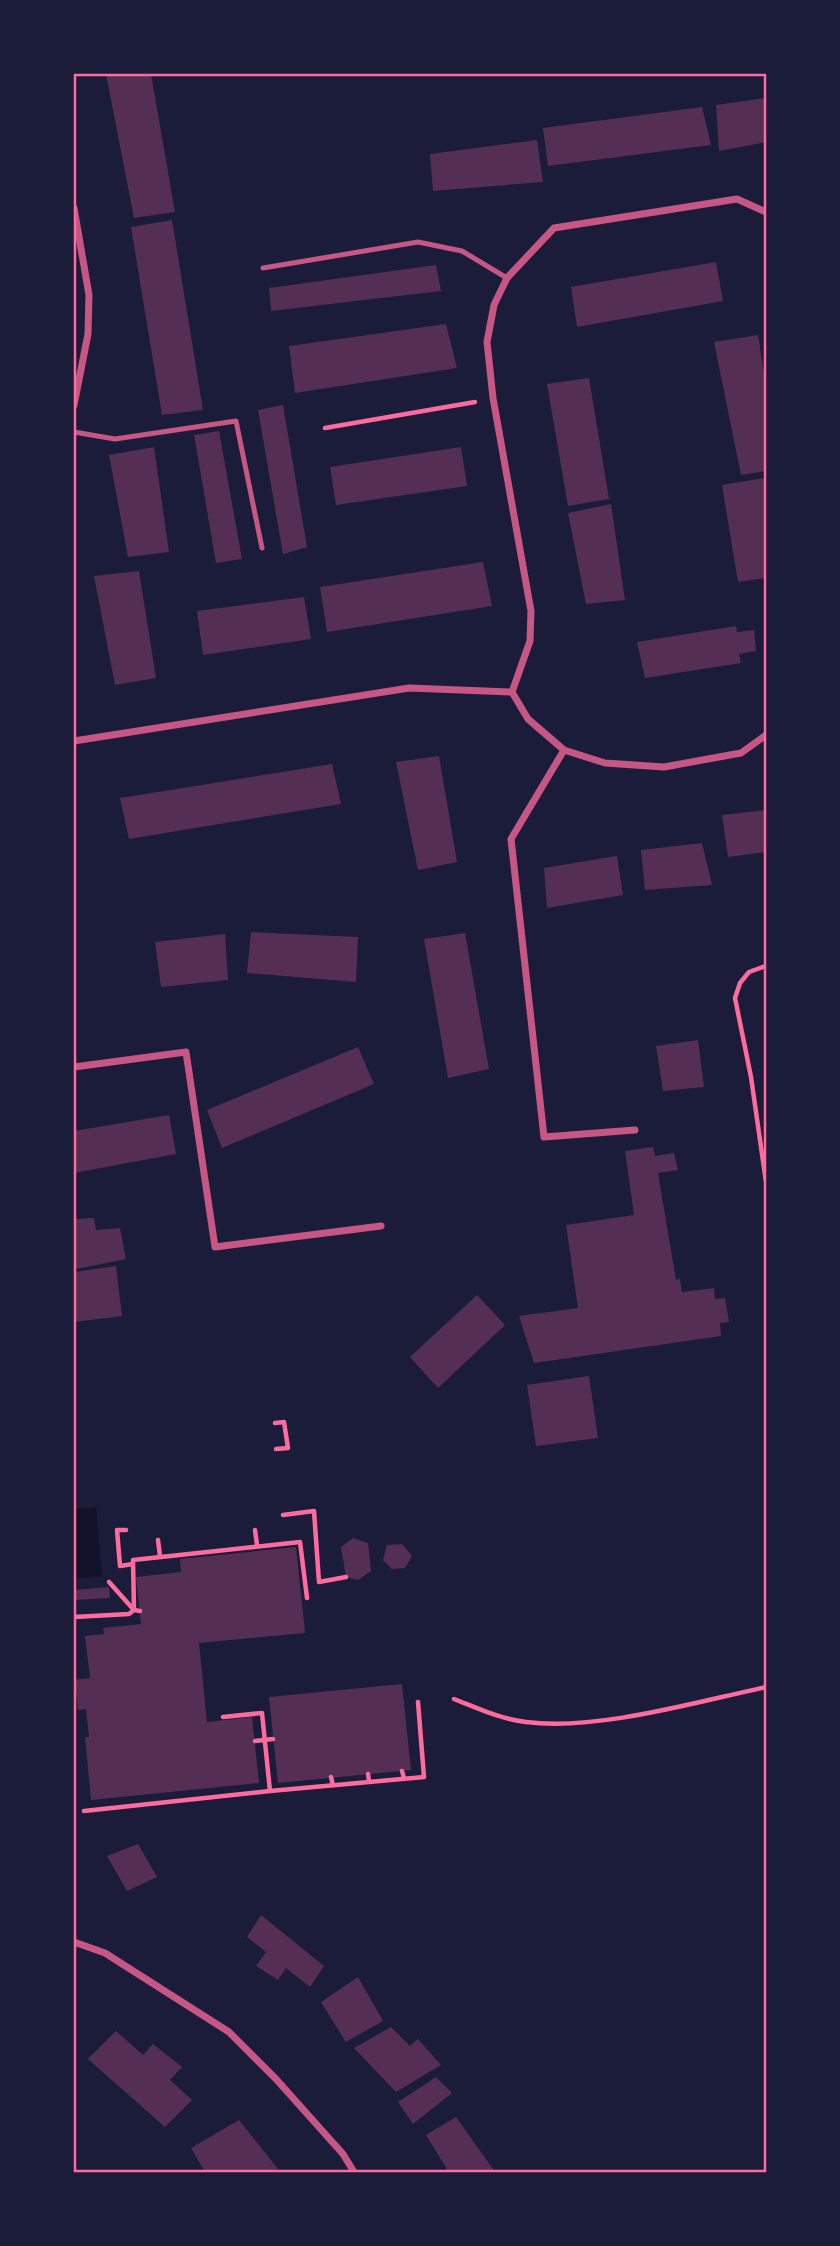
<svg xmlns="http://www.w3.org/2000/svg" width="840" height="2246" viewBox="0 0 840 2246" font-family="'Noto Sans',sans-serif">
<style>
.water{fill:#12122b}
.building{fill:#542f53}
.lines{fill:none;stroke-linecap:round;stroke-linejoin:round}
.path{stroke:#ff6b9d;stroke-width:4.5}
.service{stroke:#c65784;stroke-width:5}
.minor{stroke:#c65784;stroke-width:7}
.neatline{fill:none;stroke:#ff6b9d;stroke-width:2.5}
</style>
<rect width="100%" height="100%" fill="#1b1b3a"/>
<polygon class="water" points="96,1507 102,1576 75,1578 74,1509"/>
<g class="building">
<polygon points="106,74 151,74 175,212 134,218"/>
<polygon points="766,98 766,142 719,151 716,105"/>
<polygon points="702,107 711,145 548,166 543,128"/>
<polygon points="537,140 543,182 433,191 430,154"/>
<polygon points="172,220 203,410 162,415 131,227"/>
<polygon points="716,262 723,301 577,327 571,287"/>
<polygon points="436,265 441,291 271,311 269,288"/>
<polygon points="446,324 457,368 295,393 289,346"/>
<polygon points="758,335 766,386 766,471 741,475 714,342"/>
<polygon points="589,378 609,499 568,506 547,384"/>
<polygon points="283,405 307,547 283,554 258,410"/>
<polygon points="219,431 242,559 216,563 194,435"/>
<polygon points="154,447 169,552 128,557 109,455"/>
<polygon points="461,447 467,486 336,505 330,467"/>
<polygon points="764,478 766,578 738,582 722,485"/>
<polygon points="611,504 625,600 586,604 568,513"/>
<polygon points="483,562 492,606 327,632 320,587"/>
<polygon points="139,571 156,678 115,685 94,576"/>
<polygon points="304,597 311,639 203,655 197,611"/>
<polygon points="736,626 737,632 754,630 756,651 739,654 741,663 645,678 637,642"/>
<polygon points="439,756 457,862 418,870 396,762"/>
<polygon points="332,764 341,804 129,839 120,798"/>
<polygon points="766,810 766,852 728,857 722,815"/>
<polygon points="702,843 712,885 645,890 641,850"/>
<polygon points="617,856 623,895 547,908 544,868"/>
<polygon points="251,932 358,937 356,982 247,973"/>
<polygon points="465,933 489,1069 448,1078 424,939"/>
<polygon points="225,934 228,980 161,987 155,942"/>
<polygon points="698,1040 704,1087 663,1091 656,1046"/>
<polygon points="358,1047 374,1084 222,1148 207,1110"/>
<polygon points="169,1115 176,1154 74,1173 74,1131"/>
<polygon points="653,1147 655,1156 674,1153 678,1170 658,1173 676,1280 680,1279 682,1292 714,1288 715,1299 725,1298 729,1322 720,1323 721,1336 534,1363 519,1316 578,1308 566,1225 634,1215 625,1151"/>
<polygon points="94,1218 96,1230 120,1228 126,1259 76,1269 74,1219"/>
<polygon points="116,1266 122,1316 74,1322 74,1272"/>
<polygon points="477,1295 505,1325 438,1388 410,1357"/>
<polygon points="589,1376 598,1438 536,1446 527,1385"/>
<polygon points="353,1538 368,1543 371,1571 358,1580 346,1577 341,1547"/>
<polygon points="402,1544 412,1556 405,1568 392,1569 383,1560 387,1545"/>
<polygon points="296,1547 305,1633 199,1643 207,1722 252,1717 259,1783 91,1800 85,1737 89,1737 86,1709 78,1710 75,1680 90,1678 85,1636 104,1634 103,1628 141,1624 136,1577 181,1572 180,1559"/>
<polygon points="109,1587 110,1598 74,1600 74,1590"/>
<polygon points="402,1684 411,1770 278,1783 269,1697"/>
<polygon points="138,1844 157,1877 127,1891 107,1856"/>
<polygon points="261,1915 324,1966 310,1987 286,1968 278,1980 256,1966 266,1952 247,1937"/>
<polygon points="358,1977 383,2021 346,2042 321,2002"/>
<polygon points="391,2027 410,2046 418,2039 441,2065 396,2092 354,2048"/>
<polygon points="116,2031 143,2055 153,2044 182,2067 170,2080 192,2100 165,2127 88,2059"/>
<polygon points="436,2077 452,2093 413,2124 398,2102"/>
<polygon points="456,2117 495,2172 439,2172 447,2169 426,2135"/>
<polygon points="239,2120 278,2169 271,2172 205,2172 191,2148"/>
</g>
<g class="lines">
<g class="path">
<polyline points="325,428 475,402"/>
<polyline points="766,966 749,972 740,983 735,998 751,1077 766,1182"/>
<polyline points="275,1423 284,1422 288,1448 276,1449"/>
<polyline points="283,1515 314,1511 319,1582 346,1577"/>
<polyline points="126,1530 117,1530 120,1566 133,1564"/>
<polyline points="255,1530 257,1545"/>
<polyline points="158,1540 160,1556"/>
<polyline points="109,1582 134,1610 140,1611"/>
<polyline points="74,1617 129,1614 134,1610 133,1560 300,1542 307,1598"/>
<path d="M 454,1699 C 477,1708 500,1719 526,1722 C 597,1731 696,1702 766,1687"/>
<polyline points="255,1741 273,1739"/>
<polyline points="402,1771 404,1778"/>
<polyline points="368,1774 369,1781"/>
<polyline points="331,1777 333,1785"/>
<polyline points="270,1791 424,1777 418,1702"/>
<polyline points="84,1811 270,1791 262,1713 223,1717"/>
</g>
<g class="service">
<polyline points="263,268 418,242 462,251 507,278"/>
<polyline points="74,432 115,439 236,421 262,548"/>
</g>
<g class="minor">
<polyline points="74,208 89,295 88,334 74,405"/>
<polyline points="512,692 530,641 531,611 493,398 487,342 494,305 507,278 554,228 737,199 766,212"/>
<polyline points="512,692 528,719 564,750 511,839 544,1137 635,1130"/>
<polyline points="74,741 409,688 512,692"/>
<polyline points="564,750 605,763 664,767 741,753 766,735"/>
<polyline points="74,1067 186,1052 215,1247 381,1226"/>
<polyline points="74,1942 105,1953 229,2032 276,2079 343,2154 354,2172"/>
</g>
</g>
<rect width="840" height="2246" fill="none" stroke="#1b1b3a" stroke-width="150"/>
<rect x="75" y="75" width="690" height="2096" class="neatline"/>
</svg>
